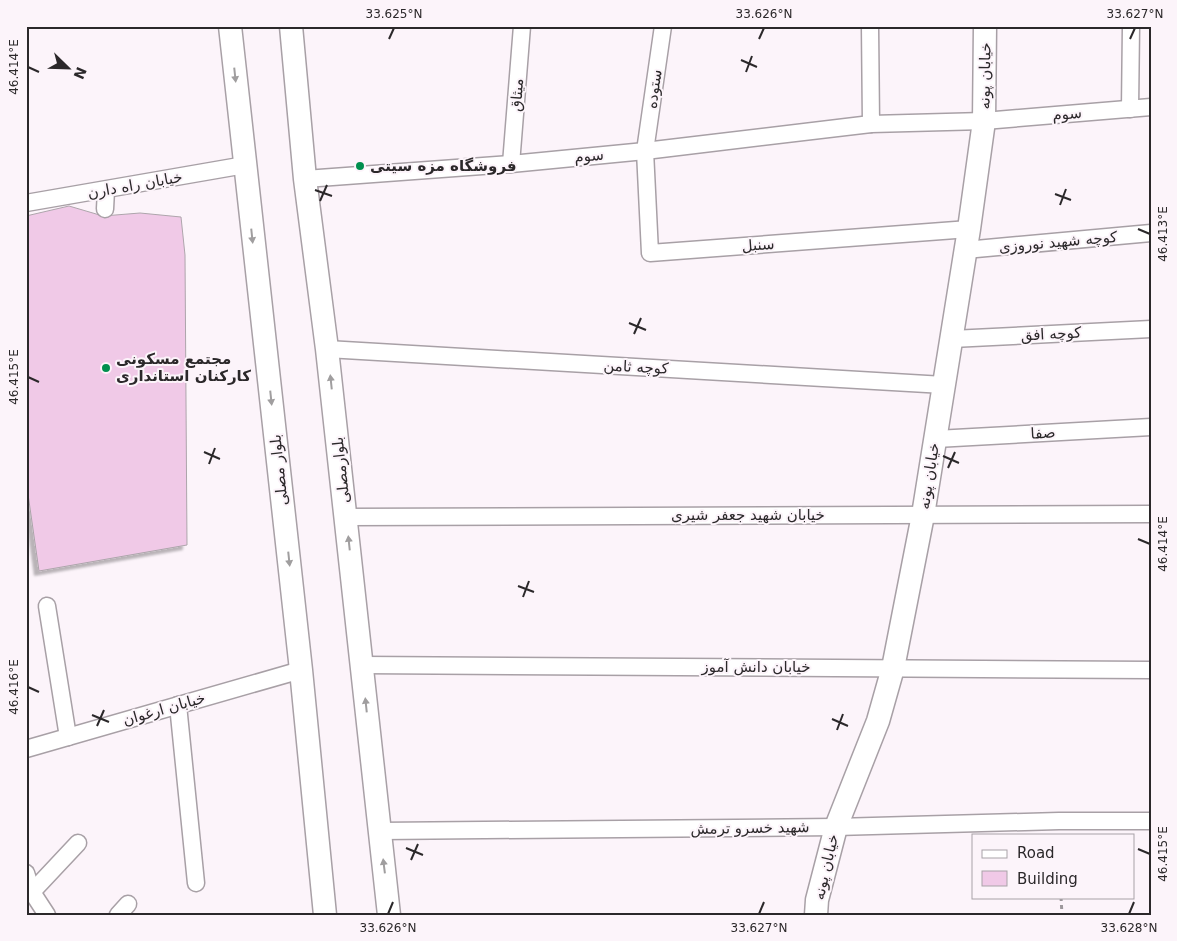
<svg xmlns="http://www.w3.org/2000/svg" width="1177" height="941" viewBox="0 0 1177 941" font-family="'DejaVu Sans','Noto Naskh Arabic',sans-serif">
<style>
.building{fill:#f0c9e7;stroke:#ada5ab;filter:url(#shadow)}
.lines{fill:none;stroke-linecap:round;stroke-linejoin:round}
.street-casing{stroke:#a8a0a6;stroke-width:19}
.secondary-casing{stroke:#a8a0a6;stroke-width:25}
.path{stroke:#9d989c;stroke-width:3;stroke-dasharray:4 4;stroke-linecap:butt}
.street{stroke:#fff;stroke-width:16}
.secondary{stroke:#fff;stroke-width:22}
.oneway{fill:#a09e9f}
.ticks{fill:none;stroke:#2b282a;stroke-width:2}
.poi-dot{fill:#008f4e;stroke:#fcf4fa;stroke-width:2}
.labels{text-anchor:middle;stroke-width:4;stroke-linejoin:round;paint-order:stroke}
.street-label{font-size:15px;fill:#2b282a;stroke:#fcf4fa}
.poi-label{font-size:15px;font-weight:bold;fill:#2b282a;stroke:#fcf4fa;text-anchor:start}
.neatline{fill:none;stroke:#2b282a;stroke-width:2}
.ticks-label{font-size:12px;text-anchor:middle;fill:#2b282a}
</style>
<defs>
<filter id="shadow"><feDropShadow dx="-4.5" dy="4.5" stdDeviation="1" flood-color="#0004"/></filter>
</defs>
<rect width="100%" height="100%" fill="#fcf4fa"/>
<polygon class="building" points="69,206 103,216 140,213 181,217 185,255 187,545 39,571 26,480 26,216"/>
<g class="lines">
<defs>
<g id="street">
<polyline points="663,26 645,151 650,253 969,229"/>
<polyline points="870,26 871,124 984,121 1151,107"/>
<polyline points="1130,109 1131,26"/>
<polyline points="511,164 522,26"/>
<polyline points="305,179 511,164 645,151 871,124"/>
<polyline points="26,203 245,165"/>
<polyline points="105,209 106,190"/>
<polyline points="965,250 1151,233"/>
<polyline points="952,339 1151,329"/>
<polyline points="327,349 944,385"/>
<polyline points="936,439 1151,427"/>
<polyline points="346,517 1151,514"/>
<polyline points="47,606 68,737"/>
<polyline points="362,665 1151,670"/>
<polyline points="178,705 196,883"/>
<polyline points="26,749 301,670"/>
<polyline points="380,831 836,827 1059,821 1151,821"/>
<polyline points="26,873 32,892 47,915"/>
<polyline points="32,892 78,843"/>
<polyline points="118,915 128,904"/>
</g>
<g id="secondary">
<polyline points="230,26 301,670 325,915"/>
<polyline points="291,26 305,179 327,349 389,915"/>
<polyline points="816,915 817,900 836,827 878,721 893,668 923,515 969,229 984,121 985,26"/>
</g>
</defs>
<use href="#street" class="street-casing"/>
<use href="#secondary" class="secondary-casing"/>
<polyline class="path" points="1061,897 1062,915"/>
<use href="#street" class="street"/>
<use href="#secondary" class="secondary"/>
</g>
<defs><path id="oneway-solid" d="M-6-.8H1V-3.2L6.5 0L1 3.2V.8H-6Z" transform="scale(1.25)"/></defs>
<g class="oneway">
<use href="#oneway-solid" transform="translate(235 75) rotate(84)"/>
<use href="#oneway-solid" transform="translate(252 236) rotate(84)"/>
<use href="#oneway-solid" transform="translate(331 382) rotate(-96)"/>
<use href="#oneway-solid" transform="translate(271 398) rotate(84)"/>
<use href="#oneway-solid" transform="translate(349 543) rotate(-96)"/>
<use href="#oneway-solid" transform="translate(289 559) rotate(84)"/>
<use href="#oneway-solid" transform="translate(366 705) rotate(-96)"/>
<use href="#oneway-solid" transform="translate(384 866) rotate(-97)"/>
</g>
<path class="ticks" d="M 389,39 L 394,28M 759,39 L 764,28M 1130,39 L 1135,28M 741,60 L 757,67M 28,67 L 39,72M 746,72 L 752,56M 315,190 L 332,196M 1055,194 L 1071,200M 320,201 L 327,185M 1060,205 L 1066,189M 1138,229 L 1150,234M 629,323 L 646,330M 634,334 L 641,318M 28,377 L 39,382M 204,452 L 220,459M 943,456 L 959,463M 209,464 L 215,448M 948,468 L 955,452M 1138,539 L 1150,544M 518,586 L 534,592M 523,597 L 529,581M 28,687 L 39,692M 92,715 L 109,722M 832,719 L 848,726M 97,726 L 104,710M 837,730 L 843,714M 406,848 L 423,855M 1138,849 L 1150,854M 411,860 L 418,844M 388,914 L 393,902M 759,914 L 764,902M 1129,914 L 1134,902"/>
<g class="poi-dot">
<circle cx="360" cy="166" r="5"/>
<circle cx="106" cy="368" r="5"/>
</g>
<g class="labels">
<g class="street-label">
<text transform="translate(985 76) rotate(-89)" y="5">خیابان پونه</text>
<text transform="translate(654 89) rotate(-82)" y="5">ستوده</text>
<text transform="translate(517 95) rotate(-86)" y="5">میثاق</text>
<text transform="translate(1067 114) rotate(-5)" y="5">سوم</text>
<text transform="translate(589 156) rotate(-6)" y="5">سوم</text>
<text transform="translate(135 185) rotate(-10)" y="5">خیابان راه دارن</text>
<text transform="translate(1058 242) rotate(-5)" y="5">کوچه شهید نوروزی</text>
<text transform="translate(758 245) rotate(-4)" y="5">سنبل</text>
<text transform="translate(1051 334) rotate(-3)" y="5">کوچه افق</text>
<text transform="translate(636 367) rotate(3)" y="5">کوچه ثامن</text>
<text transform="translate(1043 433) rotate(-3)" y="5">صفا</text>
<text transform="translate(279 470) rotate(-96)" y="5">بلوار مصلی</text>
<text transform="translate(341 470) rotate(-96)" y="5">بلوارمصلی</text>
<text transform="translate(929 476) rotate(-81)" y="5">خیابان پونه</text>
<text x="748" y="520">خیابان شهید جعفر شیری</text>
<text x="756" y="672">خیابان دانش آموز</text>
<text transform="translate(164 709) rotate(-16)" y="5">خیابان ارغوان</text>
<text transform="translate(750 828) rotate(-1)" y="5">شهید خسرو ترمش</text>
<text transform="translate(826 867) rotate(-77)" y="5">خیابان پونه</text>
</g>
<g class="poi-label">
<text x="370" y="171">فروشگاه مزه سیتی</text>
<text x="116" y="364">مجتمع مسکونی<tspan x="116" dy="17">کارکنان استانداری</tspan></text>
</g>
</g>
<rect width="1177" height="941" fill="none" stroke="#fcf4fa" stroke-width="55"/>
<rect x="972" y="834" width="162" height="65" fill="#fcf4fa" stroke="#a8a2a7"/>
<rect x="982" y="850" width="25" height="8" fill="#ffffff" stroke="#a8a2a7"/>
<text x="1017" y="858" font-size="15" fill="#2b282a">Road</text>
<rect x="982" y="871" width="25" height="15" fill="#f0c9e7" stroke="#a8a2a7"/>
<text x="1017" y="884" font-size="15" fill="#2b282a">Building</text>
<g transform="translate(68 68) rotate(113)" stroke="#fcf4fa" stroke-width="4" paint-order="stroke">
<path d="M0-4L9 19L0 12L-9 19Z" fill="#2b282a"/>
<text y="-8" font-size="14" font-weight="bold" text-anchor="middle" fill="#2b282a">N</text>
</g>
<rect x="28" y="28" width="1122" height="886" class="neatline"/>
<g class="ticks-label">
<text x="394" y="18">33.625°N</text>
<text x="764" y="18">33.626°N</text>
<text x="1135" y="18">33.627°N</text>
<text transform="translate(14 67) rotate(-90)" y="4">46.414°E</text>
<text transform="translate(1163 234) rotate(-90)" y="4">46.413°E</text>
<text transform="translate(14 377) rotate(-90)" y="4">46.415°E</text>
<text transform="translate(1163 544) rotate(-90)" y="4">46.414°E</text>
<text transform="translate(14 687) rotate(-90)" y="4">46.416°E</text>
<text transform="translate(1163 854) rotate(-90)" y="4">46.415°E</text>
<text x="388" y="932">33.626°N</text>
<text x="759" y="932">33.627°N</text>
<text x="1129" y="932">33.628°N</text>
</g>
</svg>
